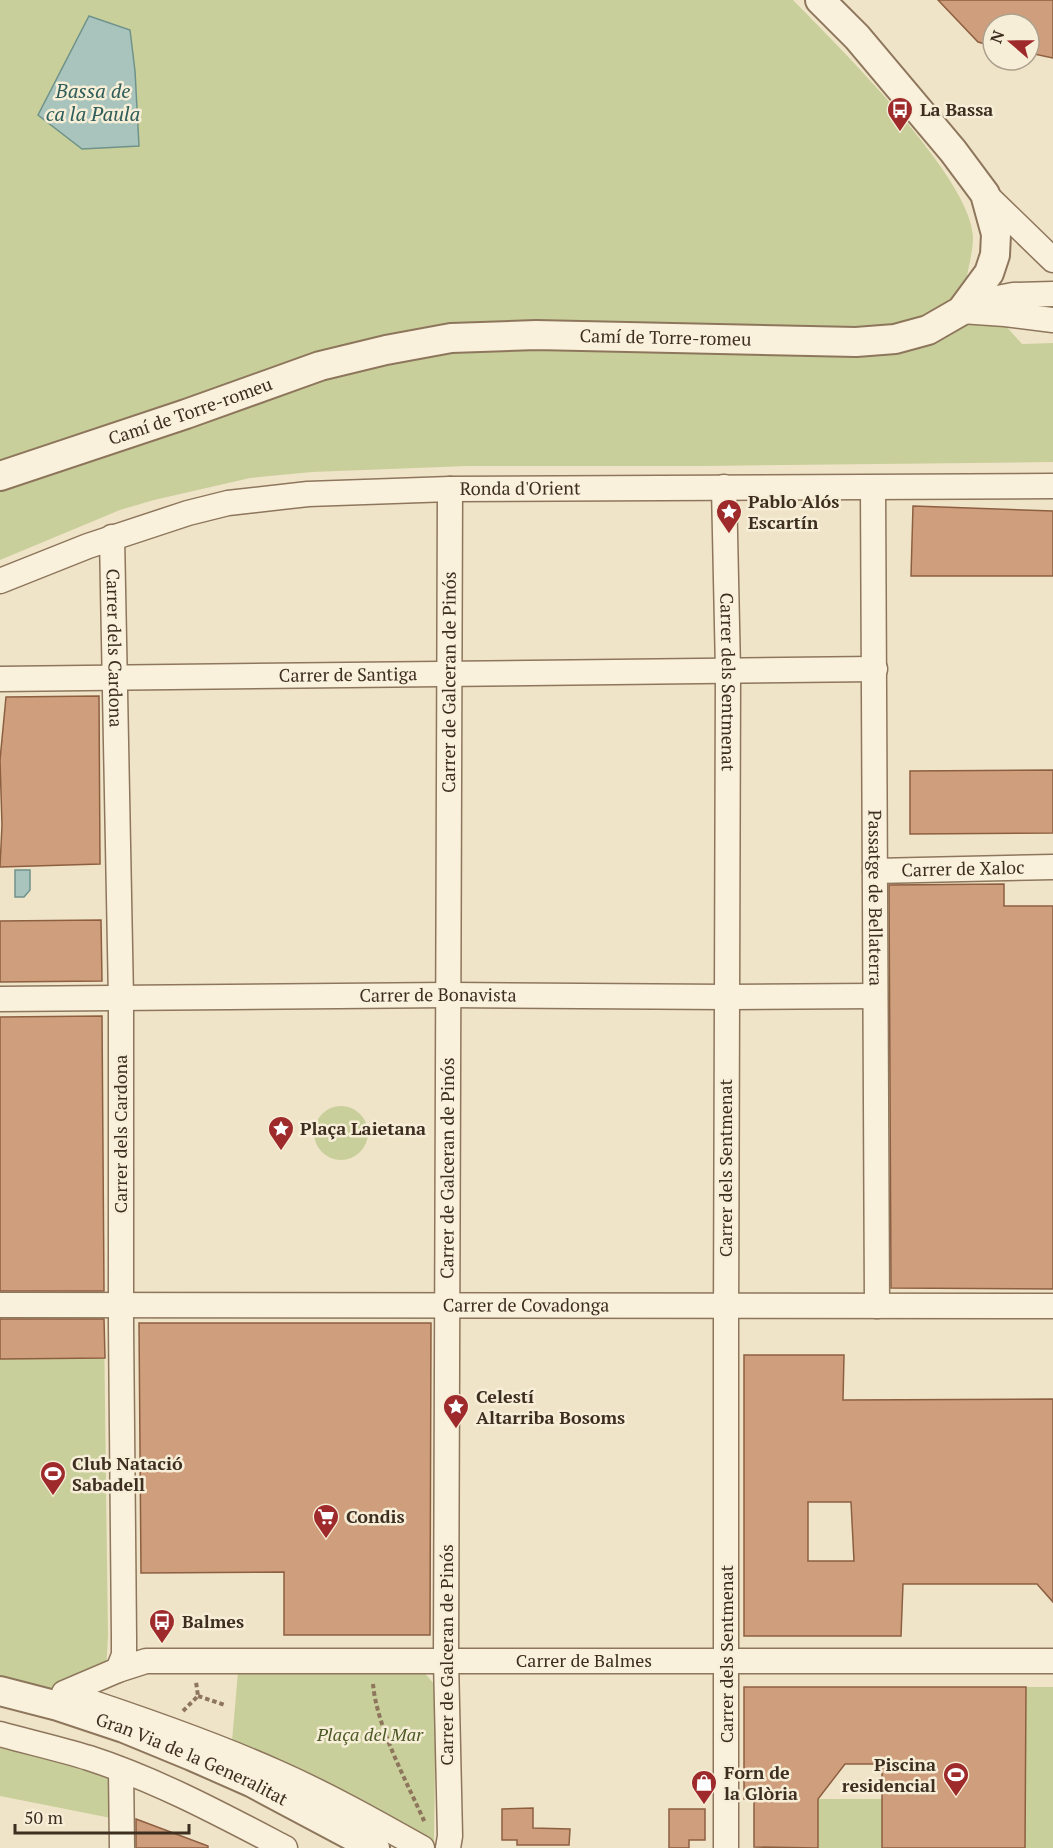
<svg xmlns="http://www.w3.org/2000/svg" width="1053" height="1848" viewBox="0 0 1053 1848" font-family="'PT Serif',serif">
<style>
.green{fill:#c9cf9b}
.water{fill:#a9c4bc;stroke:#6f938a;stroke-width:1.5}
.building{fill:#cf9f7d;stroke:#8d5f41;stroke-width:1.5;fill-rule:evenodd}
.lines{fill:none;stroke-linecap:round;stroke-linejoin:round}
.minor-casing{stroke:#8d765c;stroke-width:27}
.tertiary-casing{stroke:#8d765c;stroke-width:32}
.path{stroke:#8d765c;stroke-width:4;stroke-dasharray:4.5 3;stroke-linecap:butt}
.minor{stroke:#faf1dc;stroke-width:24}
.tertiary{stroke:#faf1dc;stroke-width:28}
.labels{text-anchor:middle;stroke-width:5;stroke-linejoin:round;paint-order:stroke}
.poi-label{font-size:18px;font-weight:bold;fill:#3d2e20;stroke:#f7eed8;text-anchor:start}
.street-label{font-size:18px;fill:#3d2e20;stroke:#f7eed8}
.park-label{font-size:18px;font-style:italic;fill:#4d5a26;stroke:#f7eed8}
.water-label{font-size:20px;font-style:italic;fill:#2f5d5a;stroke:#f7eed8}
</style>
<rect width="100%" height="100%" fill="#f0e4c8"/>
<g class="green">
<path d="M 0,0 L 793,0 C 836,44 972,178 973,237 C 973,252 968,268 966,282 L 1022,344 L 1053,343 L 1053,462 L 706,466 L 468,466 L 312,472 L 250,478 L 154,500 L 120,510 L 0,560 Z"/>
<circle cx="341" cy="1133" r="27"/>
<polygon points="0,1323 104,1323 108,1636 106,1671 64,1693 0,1676"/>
<polygon points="420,1668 436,1686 434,1843 320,1783 232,1741 238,1672"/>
<polygon points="1026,1687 1053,1687 1053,1848 1025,1848"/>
<polygon points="0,1740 113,1775 111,1818 0,1796"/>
<rect x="818" y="1799" width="64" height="49"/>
</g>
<g class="water">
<polygon points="89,16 130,30 135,71 139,146 82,149 38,115"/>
<polygon points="30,870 30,890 24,897 15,897 15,870"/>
</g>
<g class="building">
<polygon points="938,0 1053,0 1053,58 1029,53 1029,24 993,24 993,46 978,42"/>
<polygon points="913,506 1053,511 1053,576 911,576"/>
<polygon points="99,696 100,864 0,867 2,825 0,760 6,697"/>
<polygon points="1053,770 1053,833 910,834 910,771"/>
<polygon points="1004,884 1004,906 1053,906 1053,1289 891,1288 889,885"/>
<polygon points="101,920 102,981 0,982 0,921"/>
<polygon points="102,1016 104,1291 0,1291 0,1017"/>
<polygon points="0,1319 104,1319 105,1358 0,1359"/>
<polygon points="139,1323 431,1323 430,1635 284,1635 284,1572 141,1573"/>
<path d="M 744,1355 L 844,1355 L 843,1400 L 1053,1399 L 1053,1602 L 1037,1584 L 903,1584 L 901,1636 L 744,1636 ZM 808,1502 L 851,1502 L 854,1561 L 808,1561 Z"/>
<polygon points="744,1687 1026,1687 1025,1848 882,1848 882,1764 845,1764 818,1799 818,1848 754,1847 754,1799 744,1799"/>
<polygon points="533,1808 533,1828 570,1829 569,1845 517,1845 517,1840 502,1840 502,1809"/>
<polygon points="669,1809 705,1809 705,1840 689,1840 689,1848 669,1848"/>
<polygon points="136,1819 208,1846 208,1848 136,1848"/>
</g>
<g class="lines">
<defs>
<g id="minor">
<polyline points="985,194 1053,260"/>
<polyline points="972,303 1013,295 1053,294"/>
<polyline points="961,311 1005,314 1053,320"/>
<path id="s1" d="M 724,487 L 728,671 L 726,1325 L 726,1848"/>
<path id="s2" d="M 873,488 L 877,1306"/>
<path id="s3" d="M 112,537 L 121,999 L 121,1325 L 124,1637 L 124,1655 L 118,1670"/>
<path id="s4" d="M 0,581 L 88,546 L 188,513 L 228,503 L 308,494 L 450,489 L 1053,486"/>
<path id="s5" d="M 0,679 L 875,669"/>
<path id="s6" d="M 875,871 L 1053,867"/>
<path id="s7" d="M 0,999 L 449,995 L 727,997 L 875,996"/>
<path id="s8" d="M 0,1305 L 1053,1306"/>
<path id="s9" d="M 64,1693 L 118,1670 L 146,1661 L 1053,1661"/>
<path d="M 69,1695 C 139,1718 209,1742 276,1772 C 326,1794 374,1821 422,1848"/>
<path d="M 0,1734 C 29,1742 60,1749 89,1758 C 157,1780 222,1815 285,1848"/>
<polyline points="121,1770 122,1848"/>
<path id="s10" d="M 448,1848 L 450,1836 L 446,1660 L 450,489"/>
</g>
<g id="tertiary">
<path id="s11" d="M 0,476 L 186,414 L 320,366 L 386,350 L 451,338 L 536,335 L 856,342 L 895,339 L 928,330 L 961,311 L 989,273 L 995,255 L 996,234 L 985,194 L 953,151 L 857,37 L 820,0"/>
<path id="s12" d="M 0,1691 L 58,1706 L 124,1728 L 192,1756 L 251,1782 L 375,1848"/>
</g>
</defs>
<use href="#minor" class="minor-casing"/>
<use href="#tertiary" class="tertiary-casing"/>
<g class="path">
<path d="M 373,1684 C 377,1728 407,1782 425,1823"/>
<polyline points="198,1696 225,1705"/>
<polyline points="183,1711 198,1696 196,1682"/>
</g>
<use href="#minor" class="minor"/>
<use href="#tertiary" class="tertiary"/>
</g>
<defs>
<symbol id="bus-pin" viewBox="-11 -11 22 30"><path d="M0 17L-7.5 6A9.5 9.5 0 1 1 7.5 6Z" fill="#9e2a2b" stroke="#f7eed8"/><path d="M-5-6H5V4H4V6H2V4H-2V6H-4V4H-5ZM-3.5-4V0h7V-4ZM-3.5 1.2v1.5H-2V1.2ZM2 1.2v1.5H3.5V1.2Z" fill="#fff"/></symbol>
<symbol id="sight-pin" viewBox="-11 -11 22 30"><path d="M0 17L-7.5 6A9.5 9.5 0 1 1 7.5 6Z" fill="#9e2a2b" stroke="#f7eed8"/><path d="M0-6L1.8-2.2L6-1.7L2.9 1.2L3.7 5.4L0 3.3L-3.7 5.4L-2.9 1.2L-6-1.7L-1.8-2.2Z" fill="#fff"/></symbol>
<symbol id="stadium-pin" viewBox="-11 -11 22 30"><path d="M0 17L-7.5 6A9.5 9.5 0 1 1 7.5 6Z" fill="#9e2a2b" stroke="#f7eed8"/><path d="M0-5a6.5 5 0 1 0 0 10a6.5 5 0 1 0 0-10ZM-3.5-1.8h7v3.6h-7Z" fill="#fff"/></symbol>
<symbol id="supermarket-pin" viewBox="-11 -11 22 30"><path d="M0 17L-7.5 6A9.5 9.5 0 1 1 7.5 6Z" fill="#9e2a2b" stroke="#f7eed8"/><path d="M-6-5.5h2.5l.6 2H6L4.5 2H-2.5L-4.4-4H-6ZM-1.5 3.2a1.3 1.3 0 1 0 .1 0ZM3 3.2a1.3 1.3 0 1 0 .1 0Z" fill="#fff"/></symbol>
<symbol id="shop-pin" viewBox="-11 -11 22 30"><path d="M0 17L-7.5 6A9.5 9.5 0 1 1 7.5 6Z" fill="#9e2a2b" stroke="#f7eed8"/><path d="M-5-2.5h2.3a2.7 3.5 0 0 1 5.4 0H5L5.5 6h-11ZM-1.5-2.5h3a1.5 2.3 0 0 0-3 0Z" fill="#fff"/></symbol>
</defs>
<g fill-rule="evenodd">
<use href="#bus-pin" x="885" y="95" width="30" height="40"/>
<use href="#sight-pin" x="714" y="497" width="30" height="40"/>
<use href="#sight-pin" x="266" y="1114" width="30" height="40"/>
<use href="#sight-pin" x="441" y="1392" width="30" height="40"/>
<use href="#stadium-pin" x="38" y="1459" width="30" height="40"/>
<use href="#supermarket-pin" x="311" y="1502" width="30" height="40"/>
<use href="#bus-pin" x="147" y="1607" width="30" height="40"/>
<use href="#stadium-pin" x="941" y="1760" width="30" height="40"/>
<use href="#shop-pin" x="689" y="1768" width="30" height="40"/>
</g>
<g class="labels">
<g class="poi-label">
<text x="920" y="116">La Bassa</text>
<text x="748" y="508">Pablo Alós<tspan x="748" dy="21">Escartín</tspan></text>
<text x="300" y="1135">Plaça Laietana</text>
<text x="476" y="1403">Celestí<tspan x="476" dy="21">Altarriba Bosoms</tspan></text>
<text x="72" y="1470">Club Natació<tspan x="72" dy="21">Sabadell</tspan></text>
<text x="346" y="1523">Condis</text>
<text x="182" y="1628">Balmes</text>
<text x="936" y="1771" text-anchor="end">Piscina<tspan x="936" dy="21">residencial</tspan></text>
<text x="724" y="1779">Forn de<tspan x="724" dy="21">la Glòria</tspan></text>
</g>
<g class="street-label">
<text dy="6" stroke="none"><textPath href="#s11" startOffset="687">Camí de Torre-romeu</textPath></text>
<text dy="6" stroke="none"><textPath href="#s11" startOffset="201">Camí de Torre-romeu</textPath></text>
<text dy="6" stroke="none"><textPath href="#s4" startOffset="534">Ronda d'Orient</textPath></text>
<text dy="6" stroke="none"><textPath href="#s3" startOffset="111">Carrer dels Cardona</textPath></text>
<text dy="6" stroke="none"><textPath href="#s5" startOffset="348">Carrer de Santiga</textPath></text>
<text dy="6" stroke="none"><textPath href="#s1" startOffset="195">Carrer dels Sentmenat</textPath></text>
<text dy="6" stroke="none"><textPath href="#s10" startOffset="1166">Carrer de Galceran de Pinós</textPath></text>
<text dy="6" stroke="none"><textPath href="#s6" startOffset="88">Carrer de Xaloc</textPath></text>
<text dy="6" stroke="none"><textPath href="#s2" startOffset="410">Passatge de Bellaterra</textPath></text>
<text dy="6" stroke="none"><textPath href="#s7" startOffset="438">Carrer de Bonavista</textPath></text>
<text transform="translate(121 1134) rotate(-90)" y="6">Carrer dels Cardona</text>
<text transform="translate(726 1168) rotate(-90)" y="6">Carrer dels Sentmenat</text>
<text dy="6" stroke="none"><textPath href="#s10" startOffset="680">Carrer de Galceran de Pinós</textPath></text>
<text dy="6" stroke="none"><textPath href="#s8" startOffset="526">Carrer de Covadonga</textPath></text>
<text transform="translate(727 1654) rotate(-90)" y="6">Carrer dels Sentmenat</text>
<text transform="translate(447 1655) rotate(-90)" y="6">Carrer de Galceran de Pinós</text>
<text dy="6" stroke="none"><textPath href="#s9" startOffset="526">Carrer de Balmes</textPath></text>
<text dy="6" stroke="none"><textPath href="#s12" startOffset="204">Gran Via de la Generalitat</textPath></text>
</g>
<g class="park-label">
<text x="370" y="1741">Plaça del Mar</text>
</g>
<g class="water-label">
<text x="93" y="98">Bassa de<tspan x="93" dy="23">ca la Paula</tspan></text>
</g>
</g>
<g transform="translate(1011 42) rotate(290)"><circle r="28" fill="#f7eed8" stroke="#ada18e" stroke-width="1.5"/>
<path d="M0-4.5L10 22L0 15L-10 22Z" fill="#9e2a2b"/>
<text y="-9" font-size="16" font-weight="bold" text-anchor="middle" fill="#3d2e20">N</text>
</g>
<path d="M15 1824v9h174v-9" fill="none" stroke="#3d2e20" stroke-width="3"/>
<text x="24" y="1824" font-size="18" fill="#3d2e20" stroke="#f7eed8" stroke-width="4.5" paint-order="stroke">50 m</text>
</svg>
